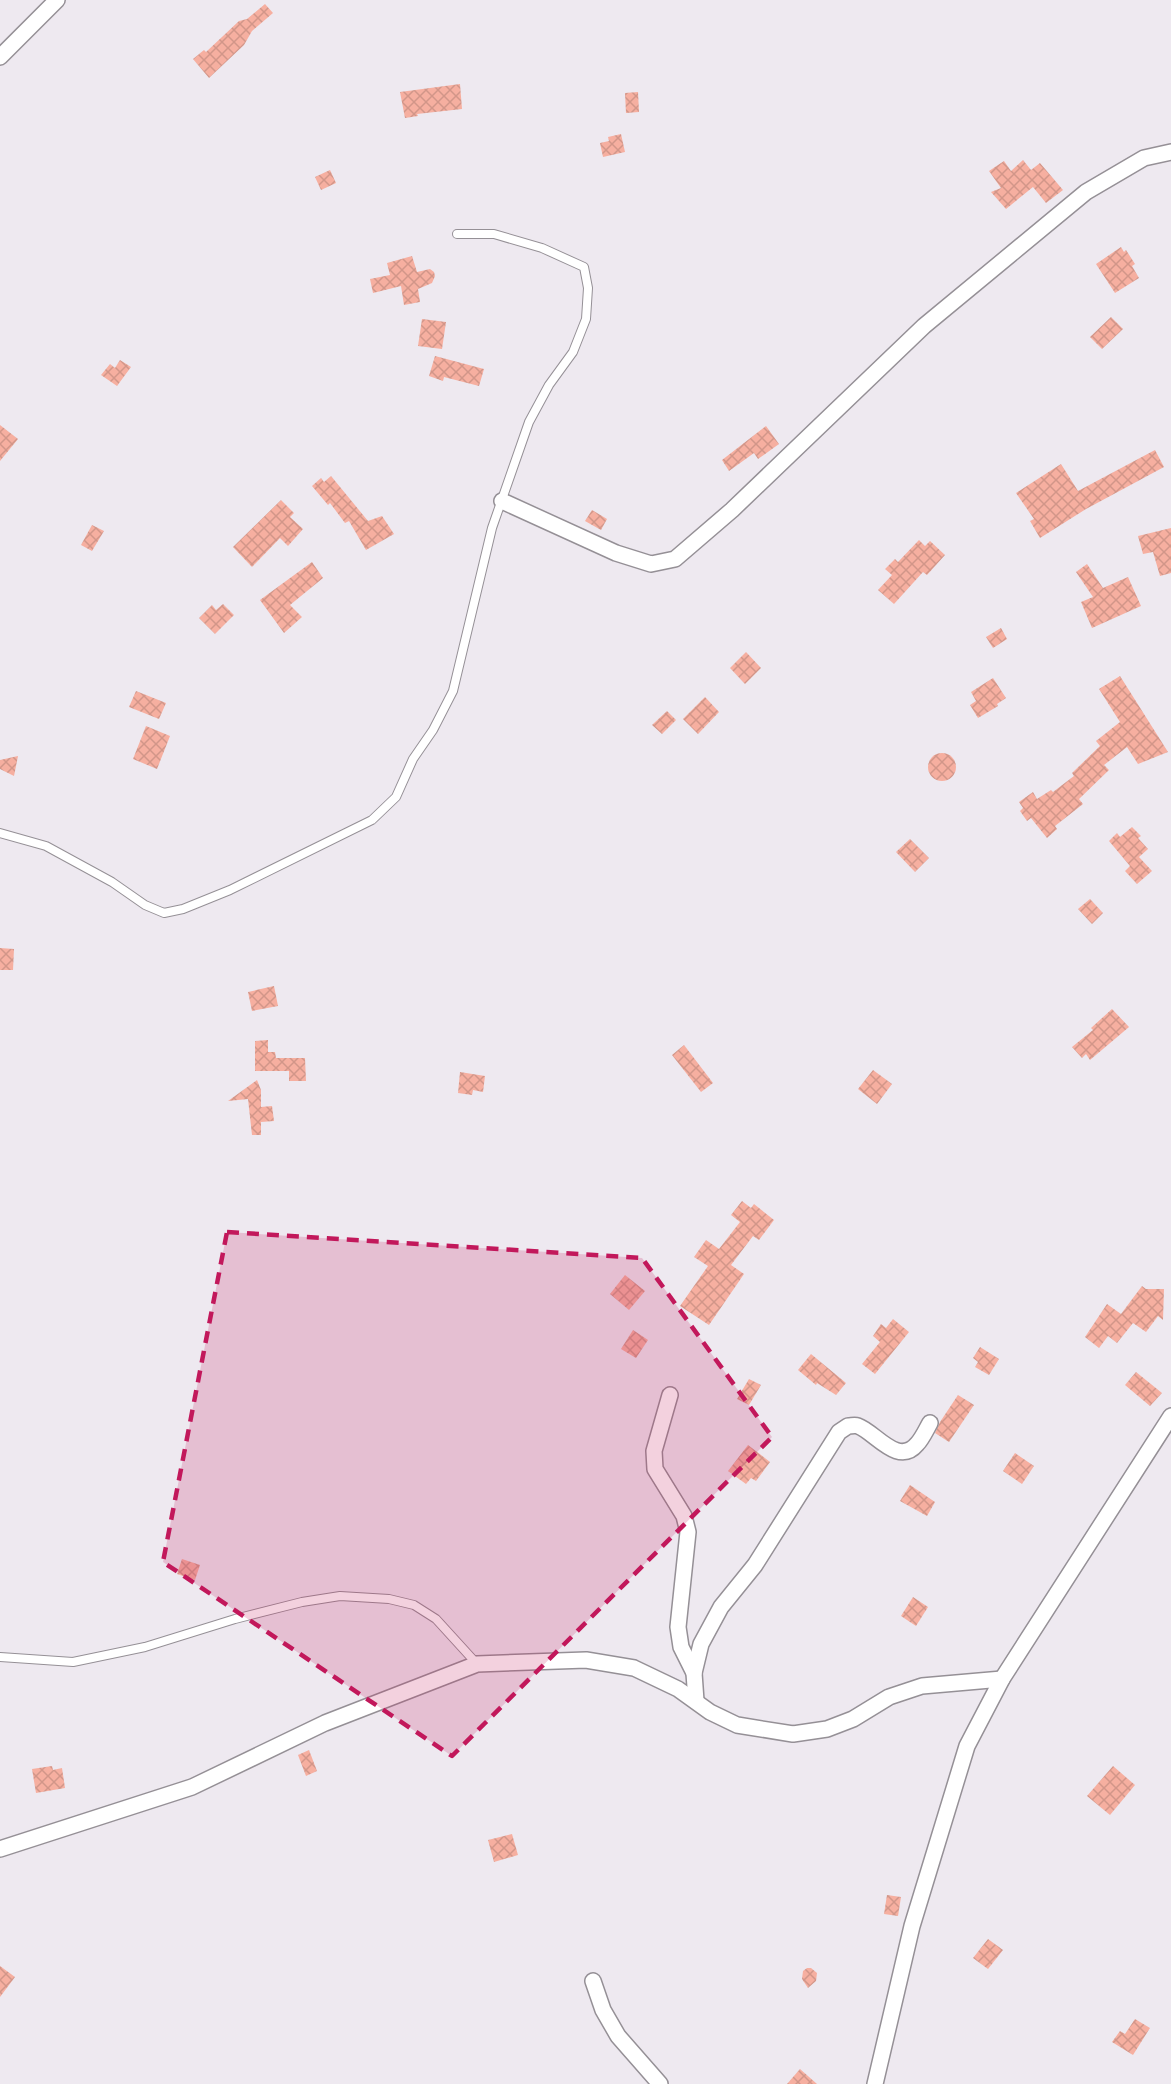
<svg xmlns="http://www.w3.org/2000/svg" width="1171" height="2084" viewBox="0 0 1171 2084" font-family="'Exo 2',sans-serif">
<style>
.building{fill:url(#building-cross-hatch)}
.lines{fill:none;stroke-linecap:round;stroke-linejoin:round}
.lane-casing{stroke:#959096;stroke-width:10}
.street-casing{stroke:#959096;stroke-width:18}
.lane{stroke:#fff;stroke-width:8}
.street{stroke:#fff;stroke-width:15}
.marked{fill:#c2185b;fill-opacity:0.2;stroke:#c2185b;stroke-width:4.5;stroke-dasharray:12 8;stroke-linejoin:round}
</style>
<defs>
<pattern id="building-cross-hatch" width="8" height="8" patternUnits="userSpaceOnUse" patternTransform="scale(1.5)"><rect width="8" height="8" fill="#f6afa0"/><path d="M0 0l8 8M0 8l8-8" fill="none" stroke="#d29689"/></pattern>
</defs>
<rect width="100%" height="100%" fill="#eee9f0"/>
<g class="building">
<polygon points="265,4 273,13 252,31 244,45 209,78 193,59 204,50 206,52 239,21 247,19"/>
<polygon points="460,84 462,109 417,114 418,116 405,118 400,92"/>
<polygon points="638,92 639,112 626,113 625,93"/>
<polygon points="621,134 625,152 603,157 600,143 609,141 608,137"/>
<polygon points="1023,160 1031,170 1040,163 1063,190 1046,203 1033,187 1006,209 991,192 1001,188 989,171 1004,161 1011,171"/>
<polygon points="330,170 336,183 321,190 315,177"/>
<polygon points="1121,247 1124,252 1126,250 1135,264 1132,266 1139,278 1115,293 1096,264"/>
<polygon points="412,256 417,272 430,269 434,272 435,276 432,283 418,289 420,302 404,305 401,286 373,293 370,279 390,275 387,263"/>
<polygon points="1111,317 1123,329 1102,349 1090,337"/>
<polygon points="422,319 446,322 442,349 418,346"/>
<polygon points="435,356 484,369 479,386 444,377 443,381 429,376"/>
<polygon points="120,360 131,367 117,386 101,375 110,364 115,368"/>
<polygon points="0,425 18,439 0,461"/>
<polygon points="766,426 779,444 758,459 754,453 729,471 722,460"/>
<polygon points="1155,450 1164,467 1086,509 1040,538 1030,521 1034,519 1016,493 1061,464 1078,491"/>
<polygon points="331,476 368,521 382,516 394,534 366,550 349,521 345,523 330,503 328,505 312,486 321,478 324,482"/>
<polygon points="281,500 294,513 290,517 303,529 288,546 280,538 252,567 233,547"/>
<polygon points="592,510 607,519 601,530 585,521"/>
<polygon points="92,525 104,531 92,551 81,545"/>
<polygon points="1171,528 1171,573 1160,576 1153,552 1143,554 1138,536"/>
<polygon points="919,540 925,546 930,541 945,555 927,575 923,572 894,604 878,590 892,575 885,569 895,559 898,562"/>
<polygon points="312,562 323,578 290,605 302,617 284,633 260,600"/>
<polygon points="1087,564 1103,588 1128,577 1141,606 1092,628 1081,602 1093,597 1076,572"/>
<polygon points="223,604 234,615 215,634 199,618 212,605 216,610"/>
<polygon points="1001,628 1007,639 993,648 986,637"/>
<polygon points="746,652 761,668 745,684 730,668"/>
<polygon points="1120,676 1168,752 1138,764 1127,747 1104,765 1109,770 1079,799 1083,804 1055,826 1057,829 1047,838 1031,818 1027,821 1020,811 1023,808 1019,802 1033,792 1037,799 1051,790 1053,792 1074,776 1072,773 1100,746 1096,741 1120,722 1099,689"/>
<polygon points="993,678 1006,698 997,704 998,706 978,718 970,705 976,701 971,692"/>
<polygon points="136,691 166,703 159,719 129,707"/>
<polygon points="705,697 719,712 698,734 683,719"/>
<polygon points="667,711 676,720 662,734 652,725"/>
<polygon points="146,726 170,736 157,769 133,759"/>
<circle cx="942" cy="767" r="14"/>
<polygon points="18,756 14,776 0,769 0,760"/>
<polygon points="1132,827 1141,836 1138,838 1148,849 1139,857 1152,871 1137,884 1125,871 1130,866 1109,841 1117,833 1120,837"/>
<polygon points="910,839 929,858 915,872 896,852"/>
<polygon points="1090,899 1103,913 1092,924 1078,909"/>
<polygon points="0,948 14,949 13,970 0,970"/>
<polygon points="274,986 278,1006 252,1011 248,992"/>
<polygon points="1112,1009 1129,1027 1090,1060 1086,1054 1082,1058 1072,1047 1093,1030 1091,1028"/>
<polygon points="268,1040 268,1052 275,1052 276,1058 305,1058 306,1081 289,1081 289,1071 255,1071 255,1041"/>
<polygon points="684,1045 713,1083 701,1092 672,1055"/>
<polygon points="873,1070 892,1084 877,1104 858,1089"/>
<polygon points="460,1072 485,1076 483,1092 473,1090 472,1095 458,1093"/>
<polygon points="257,1080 261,1090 261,1107 272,1106 274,1121 261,1122 261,1135 252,1135 248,1099 228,1101"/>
<polygon points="742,1201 751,1208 754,1204 774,1220 759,1240 753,1236 731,1265 744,1274 709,1325 680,1306 708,1266 694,1257 706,1240 719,1249 740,1222 731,1215"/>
<polygon points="625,1275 645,1291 629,1310 610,1294"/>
<polygon points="1142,1286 1146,1289 1164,1289 1163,1320 1158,1316 1146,1332 1133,1323 1117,1343 1108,1336 1099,1348 1085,1337 1107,1304 1121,1314"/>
<polygon points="893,1319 909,1332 875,1374 862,1364 880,1342 873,1336 881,1324 886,1328"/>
<polygon points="633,1330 648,1340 636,1358 621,1349"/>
<polygon points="980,1347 999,1359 989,1375 975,1367 978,1362 973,1358"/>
<polygon points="811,1354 846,1383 836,1395 817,1383 816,1385 798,1370"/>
<polygon points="1136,1372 1162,1393 1150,1406 1125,1385"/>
<polygon points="749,1379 761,1385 749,1405 737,1399"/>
<polygon points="958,1395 974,1405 949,1442 935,1433 940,1422"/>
<polygon points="748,1445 770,1462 756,1481 751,1478 746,1484 728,1471"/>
<polygon points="1015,1453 1034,1466 1022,1484 1003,1471"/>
<polygon points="910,1485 935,1502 927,1516 900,1501"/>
<polygon points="182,1559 200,1565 195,1580 177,1574"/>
<polygon points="913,1597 928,1607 916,1626 901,1616"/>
<polygon points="309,1750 317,1771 306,1776 298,1755"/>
<polygon points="52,1766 53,1770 62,1768 65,1788 36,1793 32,1769"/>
<polygon points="1113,1766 1135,1785 1110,1815 1087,1796"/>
<polygon points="512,1834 518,1855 494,1862 488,1840"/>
<polygon points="887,1895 901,1897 898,1916 884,1914"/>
<polygon points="988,1939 1003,1950 988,1969 973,1958"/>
<polygon points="0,1966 15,1977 0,1997"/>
<polygon points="807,1968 811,1968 817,1973 816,1981 808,1988 802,1979 803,1971"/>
<polygon points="1135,2019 1150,2028 1133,2055 1112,2042 1120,2031 1125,2034"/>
<polygon points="800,2069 817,2084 787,2084"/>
</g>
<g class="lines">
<defs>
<g id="lane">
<polyline points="0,833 46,846 112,882 145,905 164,913 183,909 230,890 372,820 396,797 413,759 433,730 453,691 492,528 529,422 549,385 573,352 586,319 588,288 584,267 542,248 494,234 457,234"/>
<polyline points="0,1657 73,1662 145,1647 235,1619 302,1602 340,1596 389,1599 414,1605 436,1619 477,1664"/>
</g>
<g id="street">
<polyline points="0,57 57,0"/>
<polyline points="502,501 616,553 651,564 675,559 732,510 924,326 1086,192 1144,158 1171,152"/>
<polyline points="670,1395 654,1451 655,1469 684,1516 688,1532 678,1627 681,1647 694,1673 696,1701"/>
<path d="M 694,1673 L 701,1644 L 721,1607 L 755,1565 L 839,1432 L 848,1426 C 851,1426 855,1425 858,1426 C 875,1432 898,1467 917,1444 C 922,1439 926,1430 930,1423"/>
<polyline points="0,1849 192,1787 325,1723 477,1664 586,1660 634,1668 678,1689 710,1712 737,1725 793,1734 827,1729 853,1719 889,1697 922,1686 1002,1679"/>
<polyline points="593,1981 603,2010 618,2036 660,2084"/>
<polyline points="875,2084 912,1926 967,1746 1002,1679 1171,1416"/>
</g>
</defs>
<use href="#lane" class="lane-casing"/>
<use href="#street" class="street-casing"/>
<use href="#lane" class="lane"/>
<use href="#street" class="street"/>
</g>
<path class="marked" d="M 227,1232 L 642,1258 L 772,1437 L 452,1756 L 163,1562 Z"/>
</svg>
